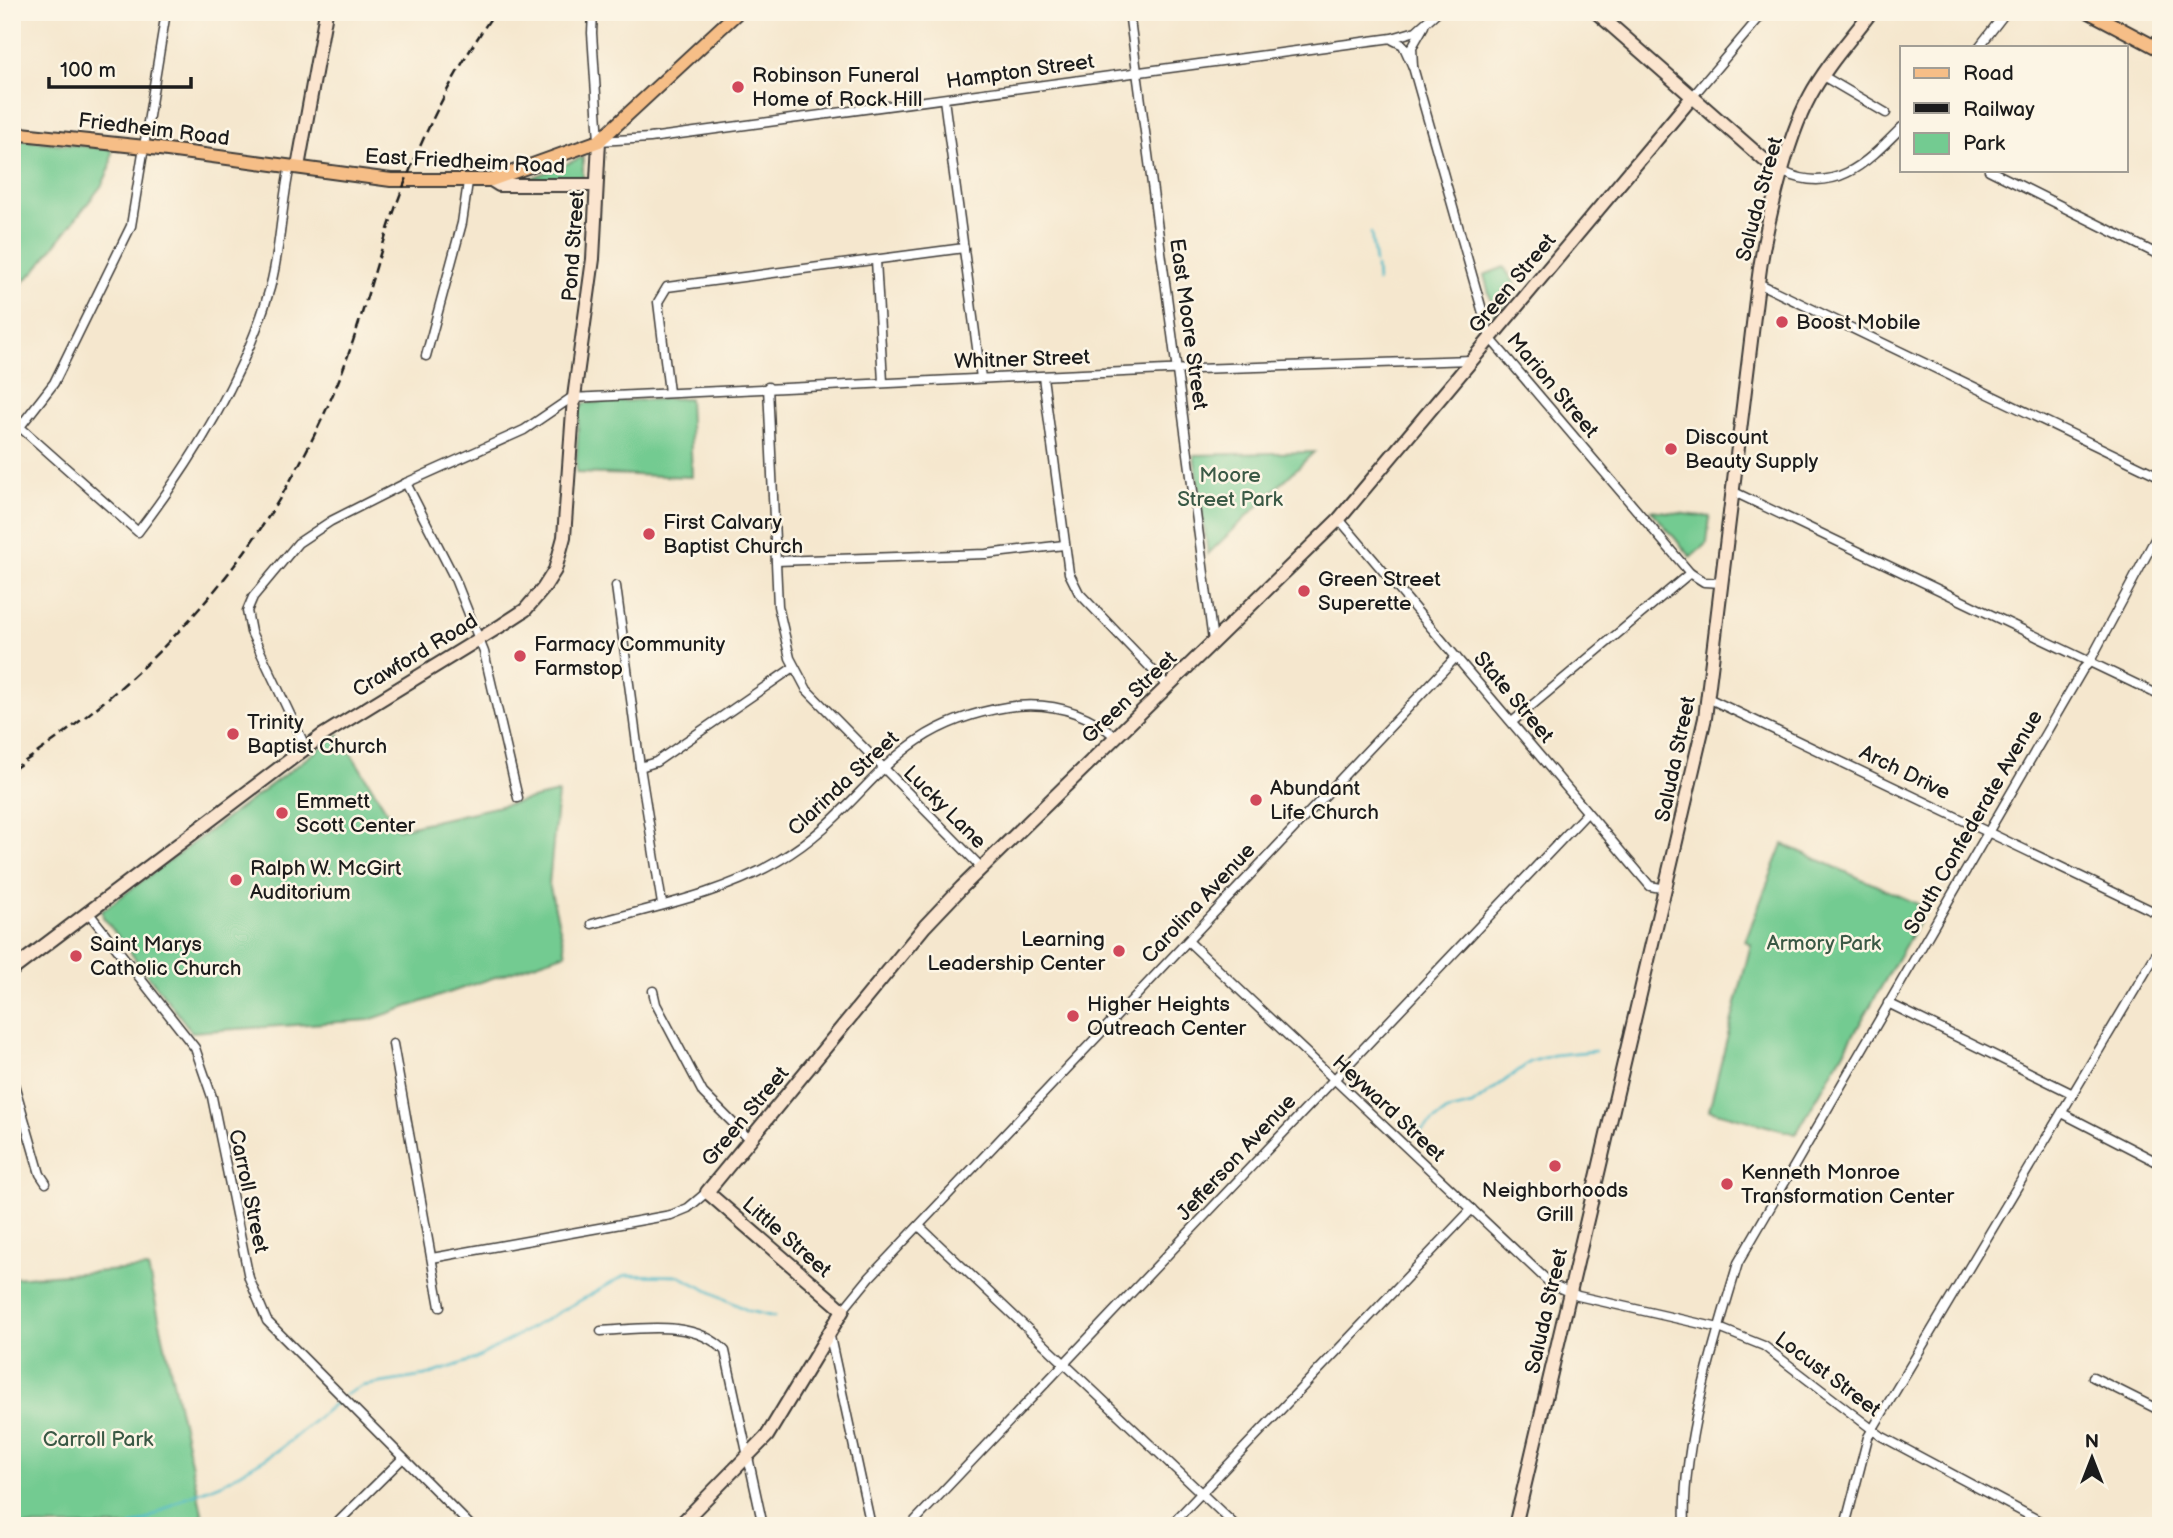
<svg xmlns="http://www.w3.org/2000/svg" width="2173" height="1538" viewBox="0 0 2173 1538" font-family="'Balsamiq Sans',sans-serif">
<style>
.green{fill:#73cb91;stroke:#487456;stroke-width:2}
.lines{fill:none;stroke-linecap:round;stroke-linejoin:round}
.stream{stroke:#4db9c8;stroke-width:2.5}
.street-casing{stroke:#3d3a37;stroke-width:11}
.secondary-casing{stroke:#3d3a37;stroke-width:16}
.primary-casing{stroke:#3d3a37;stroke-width:16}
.street{stroke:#fff;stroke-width:8}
.secondary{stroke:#fbe5cf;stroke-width:12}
.primary{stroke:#f6be87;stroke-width:12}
.rail{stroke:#1c1c1c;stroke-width:2.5;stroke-dasharray:10 5;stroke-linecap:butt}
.poi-dot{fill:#d1495b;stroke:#fcf5e5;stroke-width:2.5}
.labels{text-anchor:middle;stroke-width:5;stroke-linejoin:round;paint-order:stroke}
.street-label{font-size:21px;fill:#1c1c1c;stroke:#fcf5e5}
.poi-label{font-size:21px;fill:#1c1c1c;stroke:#fcf5e5;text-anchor:start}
.park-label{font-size:21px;fill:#3a5945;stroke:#fcf5e5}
</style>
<rect width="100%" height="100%" fill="#fcf5e5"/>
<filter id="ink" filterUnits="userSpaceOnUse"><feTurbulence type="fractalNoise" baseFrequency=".0143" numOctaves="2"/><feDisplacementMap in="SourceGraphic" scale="14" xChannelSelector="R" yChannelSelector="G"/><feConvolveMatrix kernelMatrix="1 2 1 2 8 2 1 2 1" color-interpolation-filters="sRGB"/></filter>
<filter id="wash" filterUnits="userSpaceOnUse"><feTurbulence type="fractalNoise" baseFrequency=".00686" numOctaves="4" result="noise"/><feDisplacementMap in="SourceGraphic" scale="28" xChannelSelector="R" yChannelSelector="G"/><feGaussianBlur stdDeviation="1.57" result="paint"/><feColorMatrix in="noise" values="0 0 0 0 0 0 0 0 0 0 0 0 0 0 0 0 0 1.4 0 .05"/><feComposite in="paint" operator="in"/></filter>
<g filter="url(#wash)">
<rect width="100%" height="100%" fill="#f5e7ce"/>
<g class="green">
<polygon points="12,139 112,149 110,168 102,185 34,272 12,292"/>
<polygon points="583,157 583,181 527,180"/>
<polygon points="1504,267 1518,289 1495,316 1484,275"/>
<polygon points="689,398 692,477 576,473 579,411 584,403"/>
<polygon points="1314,452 1208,554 1194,455"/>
<polygon points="1651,510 1710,517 1707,543 1691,557"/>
<polygon points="339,734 398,829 558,793 549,884 566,953 369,1020 192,1032 103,917 102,911"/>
<polygon points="1783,844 1927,908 1796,1134 1709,1110 1751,944 1745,941"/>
<polygon points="148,1268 205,1526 12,1526 12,1278"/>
</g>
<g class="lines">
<g class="stream">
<polyline points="1371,233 1375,263"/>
<polyline points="1376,267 1377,282"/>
<polyline points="1413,1137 1447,1111 1472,1105 1530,1062 1554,1055 1595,1051"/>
<polyline points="345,1395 362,1386 425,1376 475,1359 626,1275 679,1276 749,1311 774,1317"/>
<polyline points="131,1526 146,1520 184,1498 223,1483 279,1450 340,1399"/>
</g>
</g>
</g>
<g filter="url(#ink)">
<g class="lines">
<defs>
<g id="street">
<polyline points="593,12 592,33 599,141 650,138 1392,38 1416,31 1437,12"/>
<polyline points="1129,12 1213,641"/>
<polyline points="1424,26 1412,47 1413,67 1490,338 1690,573"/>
<polyline points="1393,40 1403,45 1413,67"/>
<polyline points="1979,47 2006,12"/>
<polyline points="1823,76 1886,113"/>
<polyline points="1693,96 1764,12"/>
<polyline points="944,99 981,378"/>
<polyline points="1989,170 2161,256"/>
<path d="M 1783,172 C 1836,196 1867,162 1902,127"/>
<polyline points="876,260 883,382"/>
<polyline points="1758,283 2161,477"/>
<polyline points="426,356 462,223 468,182"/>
<polyline points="1043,377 1069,573 1079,593 1168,686"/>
<polyline points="768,387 778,606 790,658 807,690 982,868"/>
<polyline points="669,392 658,302 667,287 964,248"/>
<path d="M 12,420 L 138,532 C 193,460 245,376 270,288 C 281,248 281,206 290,166"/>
<polyline points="12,437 54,383 131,226 166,12"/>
<polyline points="406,483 455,579 484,652 518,798"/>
<polyline points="1732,491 2161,696"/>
<polyline points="1339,519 1650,886 1666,889"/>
<polyline points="776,561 986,554 1064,545"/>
<polyline points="616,586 640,767 662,904"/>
<polyline points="1708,698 2161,915"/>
<polyline points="1512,722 1690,573 1704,582 1722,583"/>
<polyline points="306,748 251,632 247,611 253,597 298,543 331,521 406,483 524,430 571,398 1166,370 1472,360"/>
<polyline points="640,767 656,762 794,667"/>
<polyline points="88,912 195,1048 212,1097 249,1278 267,1321 471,1526"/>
<path d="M 592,924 C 654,907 722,894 778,861 C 871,807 882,727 1007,707 C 1048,701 1084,710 1116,737"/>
<polyline points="1189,942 1551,1284 1578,1296 1719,1328 1764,1346 1881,1436 2049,1526"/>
<polyline points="653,991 656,1004 703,1093 750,1140"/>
<polyline points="1888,1003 2073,1094"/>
<polyline points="393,1044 440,1307"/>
<polyline points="12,1077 40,1174 46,1183"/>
<polyline points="2062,1113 2161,1164"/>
<polyline points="919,1226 1236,1526"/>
<polyline points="432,1258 671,1215 688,1208 707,1192"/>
<polyline points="843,1310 870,1277 1456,657"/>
<path d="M 601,1331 C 640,1329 695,1319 725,1351 L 763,1526"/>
<polyline points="829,1332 871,1526"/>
<polyline points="2093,1377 2161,1411"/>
<polyline points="334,1526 403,1458"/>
<polyline points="910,1526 1587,813"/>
<polyline points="1170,1526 1472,1209"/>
<path d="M 1685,1526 C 1681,1447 1715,1339 1738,1263 L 2083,669 L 2089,663 L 2161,528"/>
<polyline points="1845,1526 1868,1437 2161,946"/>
</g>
<g id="secondary">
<polyline points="1596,12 1770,165 1783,172"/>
<polyline points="298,167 326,12"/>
<polyline points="491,180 499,185 596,185"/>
<polyline points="12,970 323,735 502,625 525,610 543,589 555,570 564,537 574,397 593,259 599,141"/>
<polyline points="679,1526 767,1436 843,1310 707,1192 925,926 962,887 1339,519 1693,96"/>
<path d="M 1515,1526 L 1705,718 L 1758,283 C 1764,232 1786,140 1810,96 C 1826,66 1851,39 1871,12"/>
</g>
<g id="primary">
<polyline points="2089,12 2161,50"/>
<polyline points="12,133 145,147 391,180 491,180 599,141 738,12"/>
</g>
</defs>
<use href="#street" class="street-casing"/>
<use href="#secondary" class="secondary-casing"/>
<use href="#primary" class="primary-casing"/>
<use href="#street" class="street"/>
<use href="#secondary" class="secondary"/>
<use href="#primary" class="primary"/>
<path class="rail" d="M 12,770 C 161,671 270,549 338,382 C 361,325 375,264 396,206 C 421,138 453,72 495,12"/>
</g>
</g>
<g class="poi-dot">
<circle cx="738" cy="87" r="7"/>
<circle cx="1782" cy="322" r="7"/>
<circle cx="1671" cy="449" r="7"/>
<circle cx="649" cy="534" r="7"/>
<circle cx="1304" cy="591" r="7"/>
<circle cx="520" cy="656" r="7"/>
<circle cx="233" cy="734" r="7"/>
<circle cx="1256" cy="800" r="7"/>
<circle cx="282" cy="813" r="7"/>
<circle cx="236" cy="880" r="7"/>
<circle cx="1119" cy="951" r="7"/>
<circle cx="76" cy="956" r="7"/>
<circle cx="1073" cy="1016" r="7"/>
<circle cx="1555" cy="1166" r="7"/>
<circle cx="1727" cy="1184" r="7"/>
</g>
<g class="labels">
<g class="street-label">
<text transform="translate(1020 71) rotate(-8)" y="7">Hampton Street</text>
<text transform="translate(154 129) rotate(7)" y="7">Friedheim Road</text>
<text transform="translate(465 161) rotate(3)" y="7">East Friedheim Road</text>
<text transform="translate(1759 199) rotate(-75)" y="7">Saluda Street</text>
<text transform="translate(573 246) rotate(-86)" y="7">Pond Street</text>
<text transform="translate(1512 283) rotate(-50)" y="7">Green Street</text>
<text transform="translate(1189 324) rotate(82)" y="7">East Moore Street</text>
<text transform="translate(1022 359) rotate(-2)" y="7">Whitner Street</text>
<text transform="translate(1553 385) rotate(50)" y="7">Marion Street</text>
<text transform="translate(415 655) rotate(-31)" y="7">Crawford Road</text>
<text transform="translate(1129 697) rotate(-44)" y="7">Green Street</text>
<text transform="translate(1514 697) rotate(50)" y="7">State Street</text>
<text transform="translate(1675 759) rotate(-78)" y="7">Saluda Street</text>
<text transform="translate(1905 772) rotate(26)" y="7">Arch Drive</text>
<text transform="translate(843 783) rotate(-43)" y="7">Clarinda Street</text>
<text transform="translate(945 807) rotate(45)" y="7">Lucky Lane</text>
<text transform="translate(1973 822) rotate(-60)" y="7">South Confederate Avenue</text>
<text transform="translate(1198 903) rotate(-47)" y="7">Carolina Avenue</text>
<text transform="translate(1389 1108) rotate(43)" y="7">Heyward Street</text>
<text transform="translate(745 1116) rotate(-50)" y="7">Green Street</text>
<text transform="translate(1236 1157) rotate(-47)" y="7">Jefferson Avenue</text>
<text transform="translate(249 1191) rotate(78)" y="7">Carroll Street</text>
<text transform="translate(787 1237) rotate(41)" y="7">Little Street</text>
<text transform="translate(1546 1311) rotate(-77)" y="7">Saluda Street</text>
<text transform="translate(1828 1374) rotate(37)" y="7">Locust Street</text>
</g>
<g class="poi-label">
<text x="752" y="82">Robinson Funeral<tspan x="752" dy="24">Home of Rock Hill</tspan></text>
<text x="1796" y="329">Boost Mobile</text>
<text x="1685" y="444">Discount<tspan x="1685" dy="24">Beauty Supply</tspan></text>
<text x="663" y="529">First Calvary<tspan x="663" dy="24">Baptist Church</tspan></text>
<text x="1318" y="586">Green Street<tspan x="1318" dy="24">Superette</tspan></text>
<text x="534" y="651">Farmacy Community<tspan x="534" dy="24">Farmstop</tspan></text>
<text x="247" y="729">Trinity<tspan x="247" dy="24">Baptist Church</tspan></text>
<text x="1270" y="795">Abundant<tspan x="1270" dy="24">Life Church</tspan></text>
<text x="296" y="808">Emmett<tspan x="296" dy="24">Scott Center</tspan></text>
<text x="250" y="875">Ralph W. McGirt<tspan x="250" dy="24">Auditorium</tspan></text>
<text x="1105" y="946" text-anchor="end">Learning<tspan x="1105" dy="24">Leadership Center</tspan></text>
<text x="90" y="951">Saint Marys<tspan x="90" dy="24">Catholic Church</tspan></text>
<text x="1087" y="1011">Higher Heights<tspan x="1087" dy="24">Outreach Center</tspan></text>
<text x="1741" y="1179">Kenneth Monroe<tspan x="1741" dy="24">Transformation Center</tspan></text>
<text x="1555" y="1197" text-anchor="middle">Neighborhoods<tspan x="1555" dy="24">Grill</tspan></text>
</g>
<g class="park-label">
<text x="1230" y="482">Moore<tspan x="1230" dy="24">Street Park</tspan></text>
<text x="1824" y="950">Armory Park</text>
<text x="98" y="1446">Carroll Park</text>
</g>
</g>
<rect width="2173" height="1538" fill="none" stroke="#fcf5e5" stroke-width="42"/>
<rect x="1900" y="46" width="228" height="126" fill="#fcf5e5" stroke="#a29e95" stroke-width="2"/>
<rect x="1914" y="68" width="35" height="10" fill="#f6be87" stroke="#a29e95" stroke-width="2"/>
<text x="1963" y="80" font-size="21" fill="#1c1c1c">Road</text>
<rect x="1914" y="103" width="35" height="10" fill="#1c1c1c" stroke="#a29e95" stroke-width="2"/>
<text x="1963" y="116" font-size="21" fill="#1c1c1c">Railway</text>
<rect x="1914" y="133" width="35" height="21" fill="#73cb91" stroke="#a29e95" stroke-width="2"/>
<text x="1963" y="150" font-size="21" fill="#1c1c1c">Park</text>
<g transform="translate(2092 1458)" stroke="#fcf5e5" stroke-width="5" paint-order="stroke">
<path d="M0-5L12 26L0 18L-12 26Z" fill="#1c1c1c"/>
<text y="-10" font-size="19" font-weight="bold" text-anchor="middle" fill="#1c1c1c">N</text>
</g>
<path d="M49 77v10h142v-10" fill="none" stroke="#1c1c1c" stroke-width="3.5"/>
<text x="60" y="77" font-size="21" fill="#1c1c1c" stroke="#fcf5e5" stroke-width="5" paint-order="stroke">100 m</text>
</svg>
